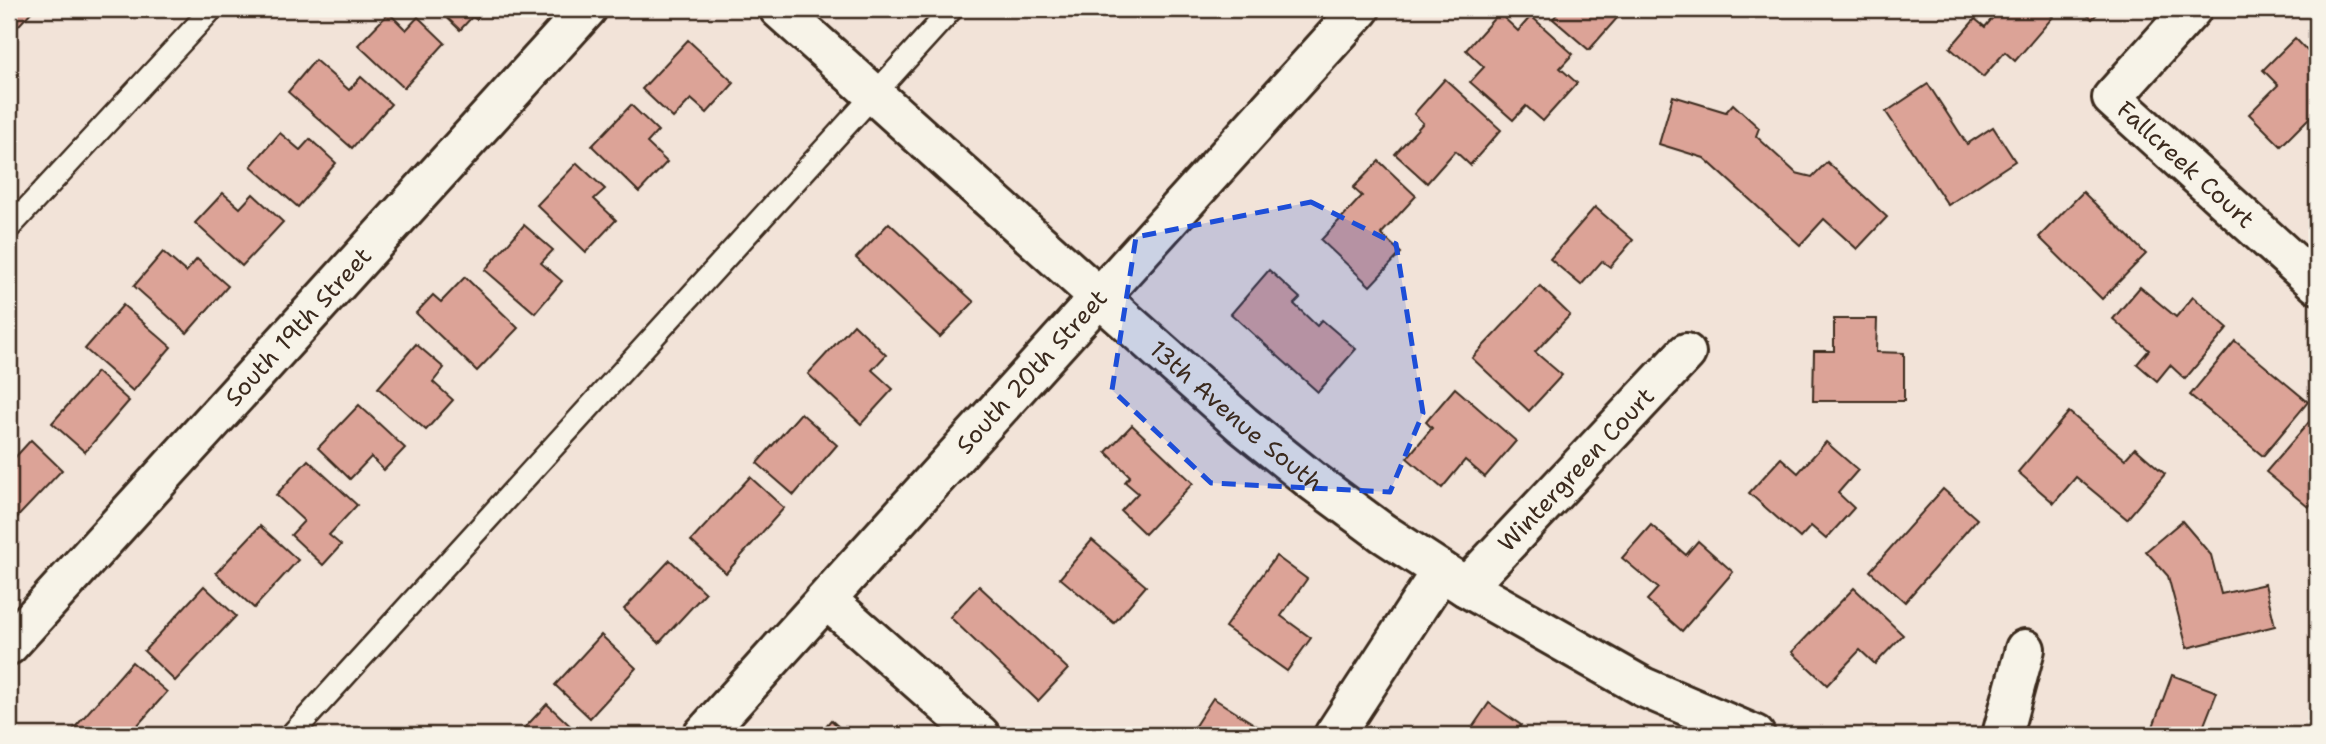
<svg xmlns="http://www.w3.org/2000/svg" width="2326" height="744" viewBox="0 0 2326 744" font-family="'Shantell Sans',sans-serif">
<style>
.building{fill:#dca397;stroke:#3b2a1e;stroke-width:2}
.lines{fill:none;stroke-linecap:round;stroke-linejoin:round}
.lane-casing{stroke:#3b2a1e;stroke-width:26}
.street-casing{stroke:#3b2a1e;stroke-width:44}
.secondary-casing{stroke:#3b2a1e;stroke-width:44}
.lane{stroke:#f7f3e8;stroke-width:21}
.street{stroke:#f7f3e8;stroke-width:38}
.secondary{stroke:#f7f3e8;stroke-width:38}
.marked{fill:#1d4ed8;fill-opacity:0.2;stroke:#1d4ed8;stroke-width:5;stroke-dasharray:14 9;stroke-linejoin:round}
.labels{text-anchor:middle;stroke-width:5;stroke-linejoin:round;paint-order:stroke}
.street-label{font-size:24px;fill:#3b2a1e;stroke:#f7f3e8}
</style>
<rect width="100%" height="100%" fill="#f2e3d8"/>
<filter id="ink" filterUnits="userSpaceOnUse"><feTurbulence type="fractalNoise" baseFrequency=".0143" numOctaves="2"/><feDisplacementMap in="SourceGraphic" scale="14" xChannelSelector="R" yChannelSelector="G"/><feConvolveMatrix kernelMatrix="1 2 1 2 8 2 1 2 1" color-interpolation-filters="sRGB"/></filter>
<g filter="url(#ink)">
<g class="building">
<polygon points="9,9 34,9 9,36"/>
<polygon points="438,9 486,9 476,19 472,17 460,30"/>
<polygon points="1561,9 1625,9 1589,50 1553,19"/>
<polygon points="2000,9 2043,9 2053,17 2015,61 2005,52 1983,77 1950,48 1975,19 1985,27"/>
<polygon points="2081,9 2102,9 2092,19"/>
<polygon points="389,13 406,30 418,17 445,43 404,88 358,45"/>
<polygon points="1499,13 1518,31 1531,16 1573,54 1560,68 1577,83 1543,121 1526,106 1513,120 1470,82 1484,67 1466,50"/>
<polygon points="2295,38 2317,61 2317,110 2281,146 2249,114 2278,85 2263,70"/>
<polygon points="688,40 734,83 707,113 691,99 673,118 642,89"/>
<polygon points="315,60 349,90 361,77 391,104 352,148 288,92"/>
<polygon points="1445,79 1501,130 1470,165 1455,151 1427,183 1395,154 1423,123 1414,114"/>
<polygon points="1928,84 1967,144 1993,127 2015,161 1948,205 1886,112"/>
<polygon points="1673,96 1726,112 1733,104 1759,128 1756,136 1796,173 1812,177 1827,162 1887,217 1857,249 1824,219 1800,245 1704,158 1659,144"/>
<polygon points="631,105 658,131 647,143 667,162 639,192 592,146"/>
<polygon points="280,133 300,150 310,139 336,163 298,207 251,166"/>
<polygon points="1379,161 1416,196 1381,234 1401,253 1370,286 1321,240 1362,196 1353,188"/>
<polygon points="577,163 605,189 594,199 616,220 586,252 537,205"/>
<polygon points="2083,192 2146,254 2102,299 2039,237"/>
<polygon points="223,193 240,208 253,194 283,222 242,266 195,223"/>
<polygon points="1595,207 1633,240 1610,267 1602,261 1581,285 1550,259"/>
<polygon points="889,223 974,302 940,337 856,258"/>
<polygon points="524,225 553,250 541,263 562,281 535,313 485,270"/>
<polygon points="163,252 186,272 197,259 228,286 187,333 134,286"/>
<polygon points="1269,270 1300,298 1294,304 1317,326 1322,320 1356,349 1318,392 1231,314"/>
<polygon points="465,277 518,328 477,371 416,313 433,295 441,302"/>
<polygon points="1540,286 1570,315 1535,352 1562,375 1529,411 1472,358"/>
<polygon points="2140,287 2176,317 2193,297 2228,328 2185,379 2170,365 2157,381 2137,364 2149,350 2113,319"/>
<polygon points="123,305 171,347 133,391 85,349"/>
<polygon points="1834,319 1877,319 1876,352 1904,353 1904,401 1813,401 1814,351 1834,351"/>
<polygon points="854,324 886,355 872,370 893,389 861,424 808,374"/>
<polygon points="2235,341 2308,402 2263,456 2190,395"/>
<polygon points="416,344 444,368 433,382 453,400 426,430 378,388"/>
<polygon points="97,372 129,401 85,452 52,423"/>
<polygon points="1455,388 1516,441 1485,477 1465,460 1442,488 1407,458 1432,428 1426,422"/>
<polygon points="359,405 405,448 384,470 371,457 350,479 318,448"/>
<polygon points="2069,412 2125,459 2135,448 2165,474 2127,519 2076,477 2054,503 2018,472"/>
<polygon points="801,413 837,445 794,495 757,463"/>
<polygon points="2316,414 2317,499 2308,507 2266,472"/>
<polygon points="1132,425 1193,483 1145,534 1121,511 1138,493 1125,482 1130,476 1106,452"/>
<polygon points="31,440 62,470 9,526 9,464"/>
<polygon points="1826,442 1858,470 1838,493 1854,508 1826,539 1811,526 1800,538 1749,493 1781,458 1798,473"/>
<polygon points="308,460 357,505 329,535 341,545 323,565 291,535 304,521 276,495"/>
<polygon points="750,477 784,508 726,573 691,541"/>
<polygon points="1943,489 1977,519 1905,602 1870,571"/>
<polygon points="2182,521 2211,555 2221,594 2265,584 2275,626 2187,648 2168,576 2146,551"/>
<polygon points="1651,525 1686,555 1698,541 1733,572 1682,631 1647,600 1658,588 1622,558"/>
<polygon points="260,526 298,560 254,608 216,573"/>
<polygon points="1092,540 1146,586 1114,623 1060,578"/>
<polygon points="1276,556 1307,579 1281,616 1311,638 1287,671 1225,627"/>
<polygon points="670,560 705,593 659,643 624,609"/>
<polygon points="204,586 236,616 175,681 144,651"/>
<polygon points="979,586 1068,669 1038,701 950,617"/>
<polygon points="1854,588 1903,635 1875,664 1860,650 1827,685 1792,652"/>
<polygon points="601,635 636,668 590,718 555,685"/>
<polygon points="132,662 167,692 129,735 73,735 70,733"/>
<polygon points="2172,675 2217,692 2200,735 2150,735"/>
<polygon points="1213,698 1262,729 1258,735 1189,735"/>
<polygon points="1489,703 1521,725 1514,735 1467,735"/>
<polygon points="547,704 579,734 578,735 518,735"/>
<polygon points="831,720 848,735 818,735"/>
</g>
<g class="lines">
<defs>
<g id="lane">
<polyline points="9,228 212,9"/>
<polyline points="291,735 952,9"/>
</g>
<g id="street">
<path id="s1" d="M 2192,9 L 2112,98 L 2317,284"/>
<path id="s2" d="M 1466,587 L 1686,353"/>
<polyline points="827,600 980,735"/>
<path id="s3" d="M 9,645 L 587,9"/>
<polyline points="1334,735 1441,571"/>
<polyline points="2002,735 2025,649"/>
</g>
<g id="secondary">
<path id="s4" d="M 779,9 L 1099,297 L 1243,425 L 1310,479 L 1383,533 L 1466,587 L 1643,687 L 1755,735"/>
<path id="s5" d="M 703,735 L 1360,9"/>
</g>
</defs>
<use href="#lane" class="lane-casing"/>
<use href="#street" class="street-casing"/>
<use href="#secondary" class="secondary-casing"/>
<use href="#lane" class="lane"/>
<use href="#street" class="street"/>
<use href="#secondary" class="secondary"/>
</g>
</g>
<path class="marked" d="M 1311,202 L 1396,244 L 1423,413 L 1390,492 L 1211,483 L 1112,390 L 1136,237 Z"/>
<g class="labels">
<g class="street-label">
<text dy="8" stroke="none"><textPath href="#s1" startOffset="219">Fallcreek Court</textPath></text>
<text dy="8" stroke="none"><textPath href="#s3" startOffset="430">South 19th Street</textPath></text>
<text dy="8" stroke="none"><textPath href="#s5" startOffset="490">South 20th Street</textPath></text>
<text dy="8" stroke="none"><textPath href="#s4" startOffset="612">13th Avenue South</textPath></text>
<text dy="8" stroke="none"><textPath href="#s2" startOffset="161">Wintergreen Court</textPath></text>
</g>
</g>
<rect width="2326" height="744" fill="none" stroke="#f7f3e8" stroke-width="35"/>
<rect x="18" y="18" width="2291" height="709" fill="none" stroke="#3b2a1e" stroke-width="2.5" filter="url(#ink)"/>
</svg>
